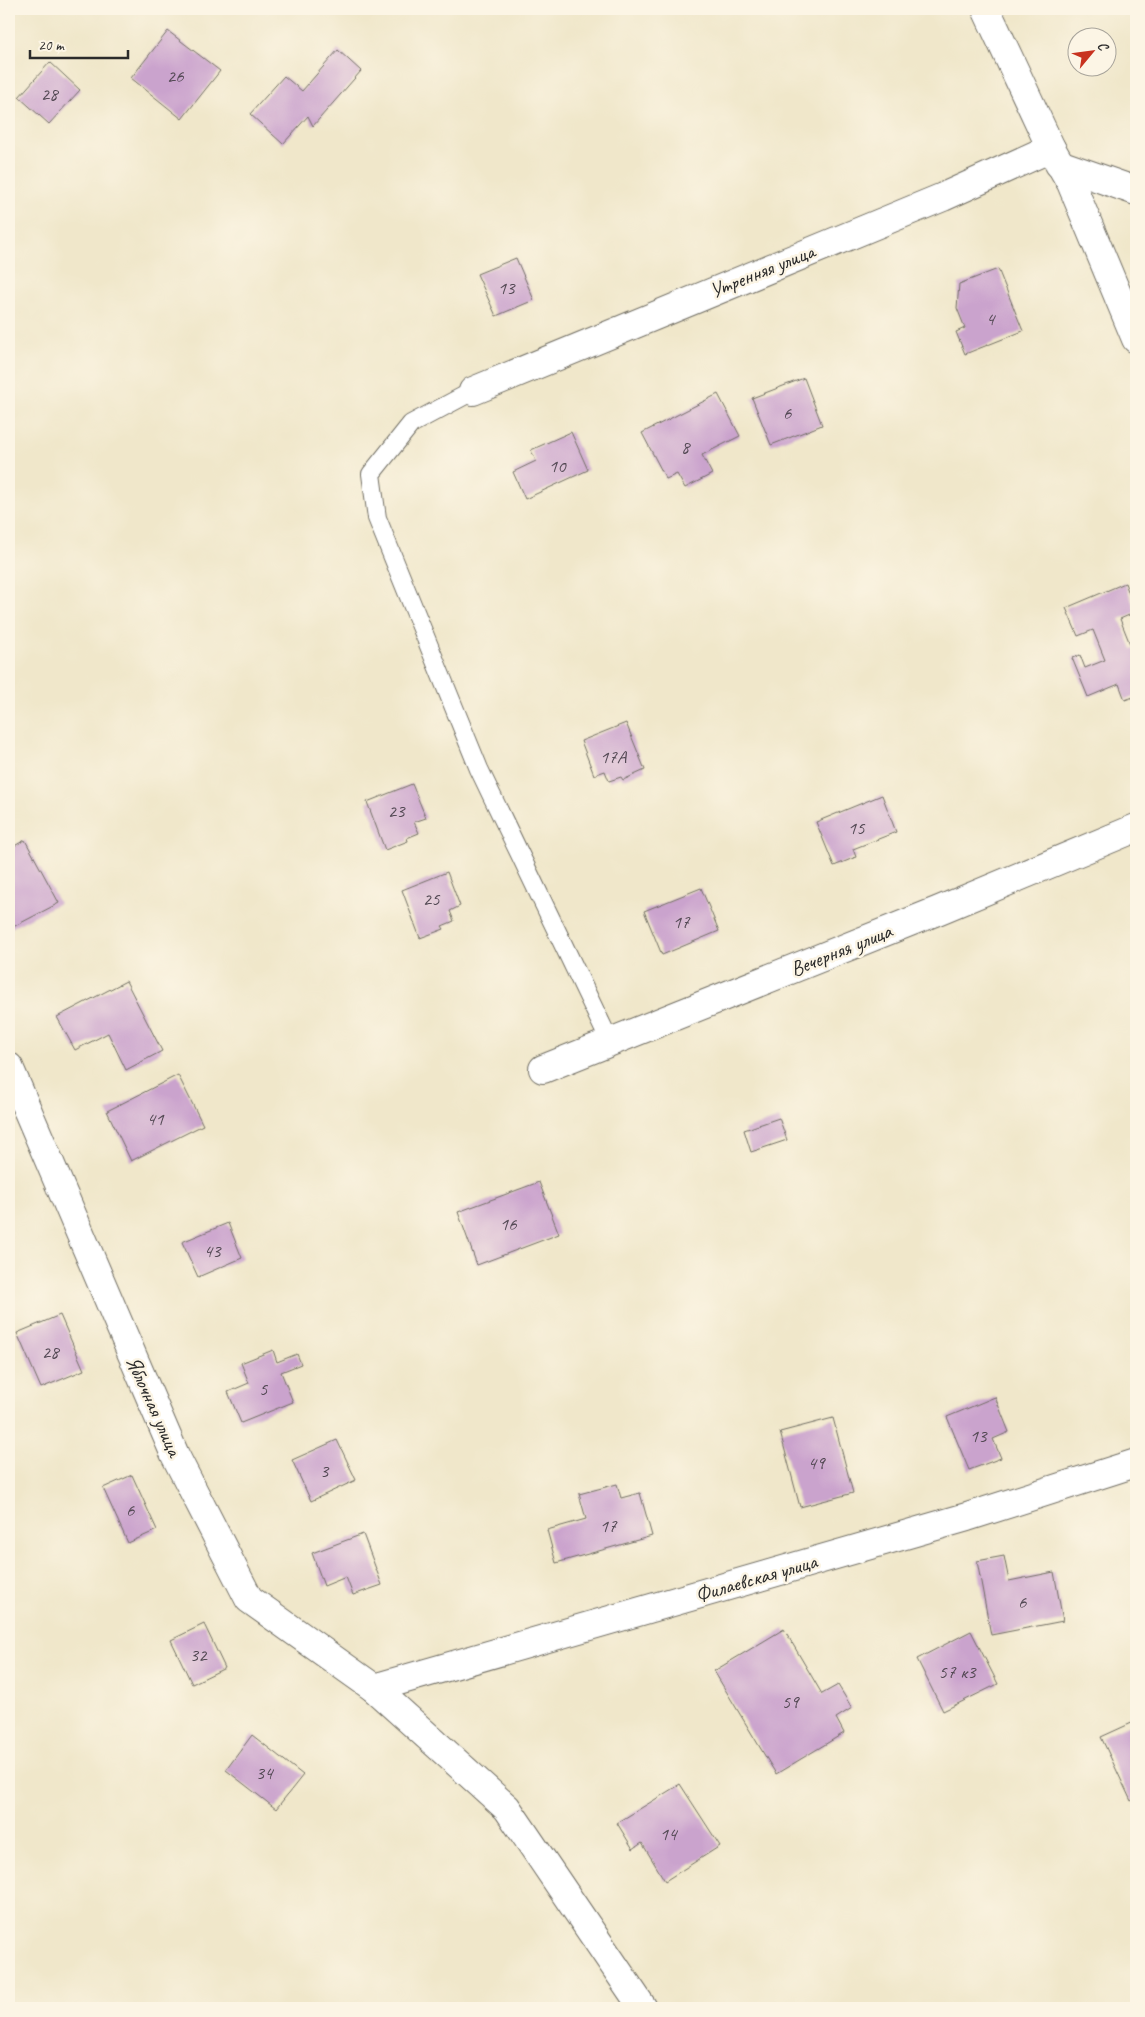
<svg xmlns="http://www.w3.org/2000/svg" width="1145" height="2017" viewBox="0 0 1145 2017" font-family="Caveat,sans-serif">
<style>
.building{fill:#caa3cd}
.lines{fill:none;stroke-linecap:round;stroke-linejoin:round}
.service-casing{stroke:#706d63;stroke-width:20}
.minor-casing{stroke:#706d63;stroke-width:30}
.service{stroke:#fff;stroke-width:18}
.minor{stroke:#fff;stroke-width:28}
.labels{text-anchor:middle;stroke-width:5;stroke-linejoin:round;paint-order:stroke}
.number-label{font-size:19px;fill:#534954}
.street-label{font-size:21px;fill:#2b2b2b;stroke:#fcf5e5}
</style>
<rect width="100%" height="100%" fill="#fcf5e5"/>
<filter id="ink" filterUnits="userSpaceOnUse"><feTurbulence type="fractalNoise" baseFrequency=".02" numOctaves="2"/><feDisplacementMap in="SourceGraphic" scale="10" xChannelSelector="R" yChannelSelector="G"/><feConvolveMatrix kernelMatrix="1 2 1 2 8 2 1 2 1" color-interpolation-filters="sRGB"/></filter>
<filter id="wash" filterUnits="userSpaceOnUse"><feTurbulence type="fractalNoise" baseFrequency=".0096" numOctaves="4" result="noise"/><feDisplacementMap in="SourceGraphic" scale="20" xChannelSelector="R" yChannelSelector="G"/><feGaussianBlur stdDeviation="1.12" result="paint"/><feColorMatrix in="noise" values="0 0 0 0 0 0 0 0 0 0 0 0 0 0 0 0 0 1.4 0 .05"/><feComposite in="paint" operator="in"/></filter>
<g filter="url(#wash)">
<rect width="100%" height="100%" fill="#f0e7ca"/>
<g id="blocks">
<g class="building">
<polygon points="168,31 220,71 182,119 131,78"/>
<polygon points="338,50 361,71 313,126 308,116 283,144 250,114 284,76 302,91"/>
<polygon points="50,62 80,90 49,124 19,97"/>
<polygon points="516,258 534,300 496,316 477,274"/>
<polygon points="998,269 1023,331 965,354 956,332 965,328 957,308 959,284"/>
<polygon points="804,378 822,425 771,445 752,398"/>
<polygon points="718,394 740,436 702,455 712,474 685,488 677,474 666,479 642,433"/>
<polygon points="571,432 588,470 525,499 513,472 536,461 531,450"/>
<polygon points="1125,583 1136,612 1120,619 1132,649 1136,647 1136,696 1125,700 1119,684 1088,697 1072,658 1080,655 1085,668 1105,660 1093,630 1078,636 1066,608"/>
<polygon points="626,723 645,770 623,780 621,777 609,781 605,771 594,775 581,741"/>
<polygon points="412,784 426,818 414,822 419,833 407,838 408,841 385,850 367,802"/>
<polygon points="882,795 896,832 853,849 856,857 834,866 816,822"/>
<polygon points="25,840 59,903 11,928 9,924 9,849"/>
<polygon points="447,872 460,906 450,911 454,921 442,926 444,929 420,938 402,890"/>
<polygon points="701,888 719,931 662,955 644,911"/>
<polygon points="126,981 162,1051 126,1070 108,1033 75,1050 57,1017"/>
<polygon points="178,1075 203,1125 131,1161 107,1111"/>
<polygon points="779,1118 787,1140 751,1152 744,1130"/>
<polygon points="539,1182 559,1234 477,1265 458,1212"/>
<polygon points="228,1223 242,1258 198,1277 182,1242"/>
<polygon points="60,1315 84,1370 41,1388 17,1333"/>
<polygon points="273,1350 277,1362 297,1354 301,1364 281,1372 293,1402 241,1423 228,1392 249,1383 241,1363"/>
<polygon points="995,1397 1009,1432 993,1439 1001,1458 969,1470 947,1417"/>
<polygon points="833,1418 853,1493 800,1507 780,1432"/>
<polygon points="337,1440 356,1480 311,1501 292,1460"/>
<polygon points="132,1475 157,1530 128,1543 103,1488"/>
<polygon points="617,1484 621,1498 640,1493 652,1536 556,1563 547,1530 586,1519 579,1494"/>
<polygon points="363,1534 382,1585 353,1595 346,1577 324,1586 312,1553"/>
<polygon points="1004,1556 1009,1581 1054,1572 1063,1621 991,1635 977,1561"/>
<polygon points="204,1624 225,1668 192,1684 171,1640"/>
<polygon points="784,1629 822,1694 838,1685 852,1708 836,1718 844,1733 776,1774 714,1671"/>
<polygon points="971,1631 998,1684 943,1711 917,1659"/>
<polygon points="1136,1721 1136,1798 1131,1801 1101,1737"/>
<polygon points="252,1735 303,1775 276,1809 226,1770"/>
<polygon points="680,1784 720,1846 665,1881 642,1843 633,1849 617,1823"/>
</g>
</g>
</g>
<g filter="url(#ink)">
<use href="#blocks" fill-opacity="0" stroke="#706d63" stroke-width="1"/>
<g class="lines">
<defs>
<polyline id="service" points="473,391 411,424 371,474 377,518 479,769 610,1042"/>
<g id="minor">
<polyline points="986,9 1051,148 1071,183 1136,339"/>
<polyline points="1059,164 1136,191"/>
<polyline points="473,391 943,197 1051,148"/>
<polyline points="9,1067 175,1455 249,1599 374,1688 507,1808 643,2008"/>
<polyline points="543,1069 937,911 1136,828"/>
<polyline points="374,1688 967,1517 1136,1463"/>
</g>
</defs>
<use href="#service" class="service-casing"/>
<use href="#minor" class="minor-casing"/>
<use href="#service" class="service"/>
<use href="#minor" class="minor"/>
</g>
</g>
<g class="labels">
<g class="number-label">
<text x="175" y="82">26</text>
<text x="49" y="100">28</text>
<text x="506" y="294">13</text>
<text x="990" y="325">4</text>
<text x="787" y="419">6</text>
<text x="685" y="453">8</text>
<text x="557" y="472">10</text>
<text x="613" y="763">17А</text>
<text x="396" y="817">23</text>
<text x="856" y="834">15</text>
<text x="431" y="905">25</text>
<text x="681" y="928">17</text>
<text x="155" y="1125">41</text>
<text x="508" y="1230">16</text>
<text x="212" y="1257">43</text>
<text x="50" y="1358">28</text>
<text x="263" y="1395">5</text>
<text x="978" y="1442">13</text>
<text x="816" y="1469">49</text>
<text x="324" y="1477">3</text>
<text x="130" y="1516">6</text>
<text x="608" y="1532">17</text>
<text x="1022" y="1608">6</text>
<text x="198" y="1661">32</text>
<text x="957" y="1678">57 к3</text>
<text x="790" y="1708">59</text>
<text x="264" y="1779">34</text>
<text x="668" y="1840">14</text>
</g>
<g class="street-label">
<text transform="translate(762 271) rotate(-22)" y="7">Утренняя улица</text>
<text transform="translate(841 950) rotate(-22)" y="7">Вечерняя улица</text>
<text transform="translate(154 1406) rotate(66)" y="7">Яблочная улица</text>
<text transform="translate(756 1578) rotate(-16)" y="7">Филаевская улица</text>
</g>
</g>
<rect width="1145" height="2017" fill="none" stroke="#fcf5e5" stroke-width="30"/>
<g transform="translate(1092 52) rotate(61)"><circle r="24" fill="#fcf5e5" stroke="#a8a49b"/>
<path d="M0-4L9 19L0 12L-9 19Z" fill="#c8321e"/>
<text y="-8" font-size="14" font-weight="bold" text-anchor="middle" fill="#2b2b2b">С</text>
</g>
<path d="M30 50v8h98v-8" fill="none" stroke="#2b2b2b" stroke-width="2.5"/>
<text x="38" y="50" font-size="15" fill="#2b2b2b" stroke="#fcf5e5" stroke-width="4" paint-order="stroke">20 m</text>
</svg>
